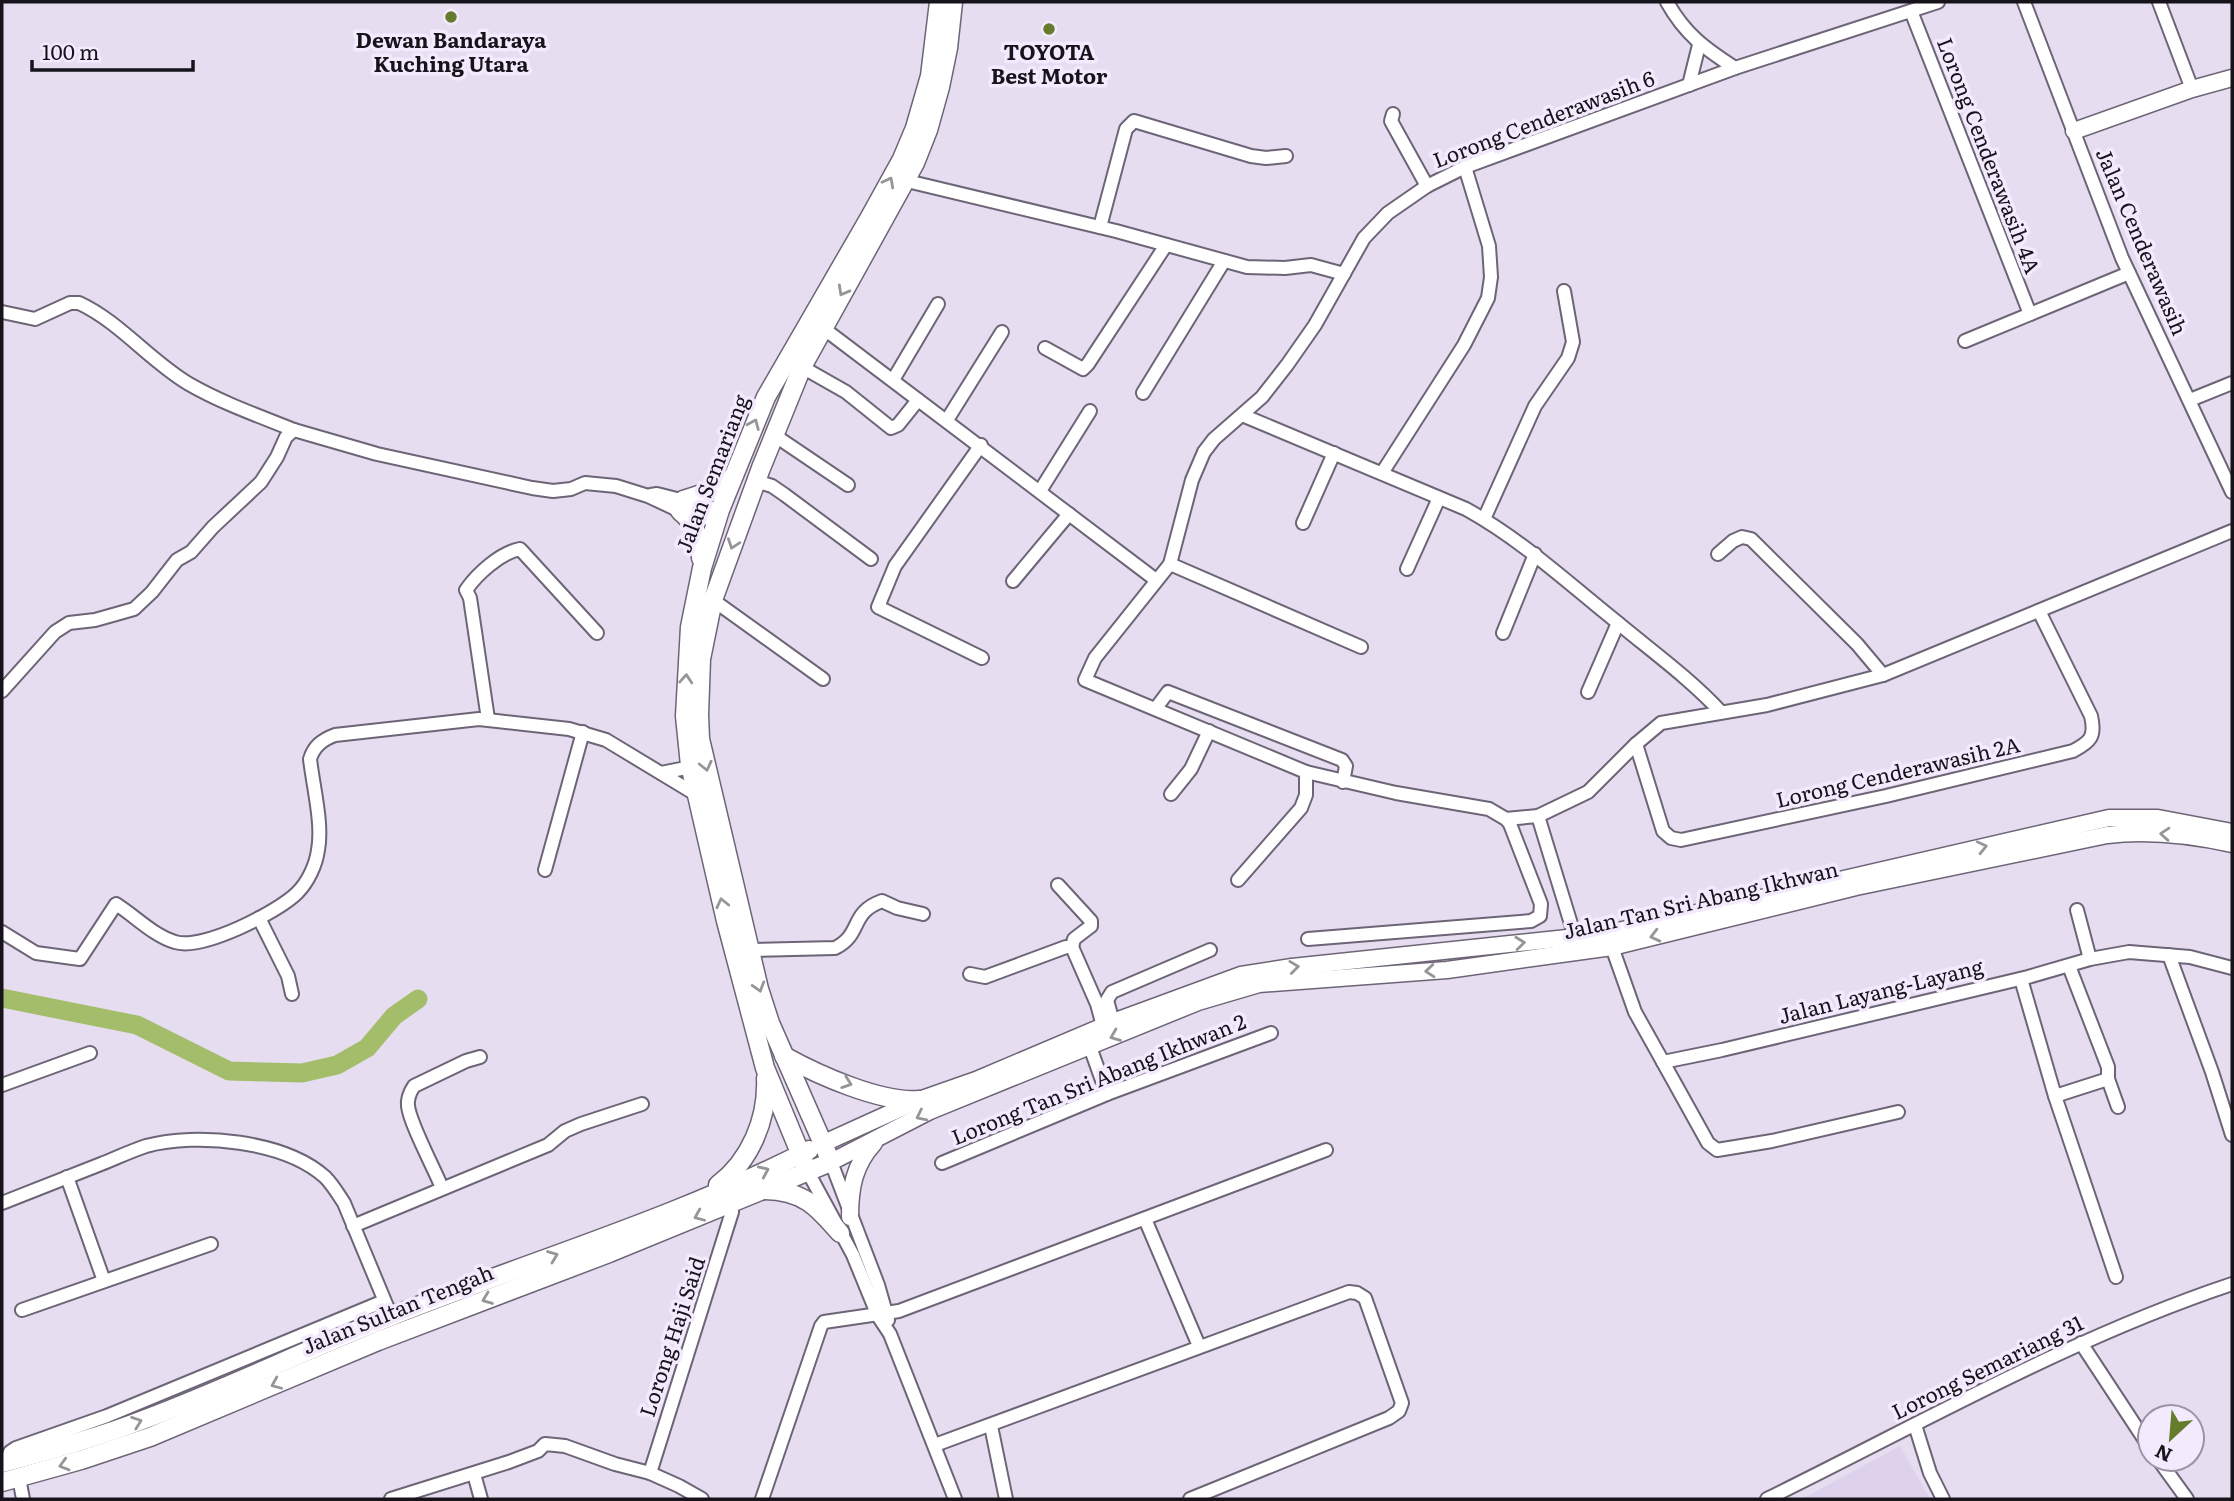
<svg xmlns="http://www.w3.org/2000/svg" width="2234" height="1501" viewBox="0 0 2234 1501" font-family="Literata,serif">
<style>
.built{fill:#ddd1ec}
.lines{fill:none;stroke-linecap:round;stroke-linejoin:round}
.river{stroke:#a3bd6a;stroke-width:19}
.minor-casing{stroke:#6d6576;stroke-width:16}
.tertiary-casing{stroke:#6d6576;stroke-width:19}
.secondary-casing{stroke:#6d6576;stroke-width:21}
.minor{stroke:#fff;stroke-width:12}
.tertiary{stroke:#fff;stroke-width:16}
.secondary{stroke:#fff;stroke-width:18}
.oneway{stroke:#969598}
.poi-dot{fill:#667c2d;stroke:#f3eafe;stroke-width:2.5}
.labels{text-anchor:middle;stroke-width:7;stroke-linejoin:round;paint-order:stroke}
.poi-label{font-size:21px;font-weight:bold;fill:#16131a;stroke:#f3eafe}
.street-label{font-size:21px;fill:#16131a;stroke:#f3eafe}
</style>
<rect width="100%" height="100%" fill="#e6ddf1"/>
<polygon class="built" points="1900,1446 1930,1499 1802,1499"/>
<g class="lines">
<polyline class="river" points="2,998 137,1025 229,1071 302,1073 337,1065 367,1048 394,1016 418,999"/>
<defs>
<g id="minor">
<path d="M 1667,2 C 1685,34 1704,48 1735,68"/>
<polyline points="2024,2 2122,258 2232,492"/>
<polyline points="2159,2 2192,89"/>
<polyline points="1911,11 2030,314"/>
<polyline points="1689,85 1699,45"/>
<polyline points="1393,114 1391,121 1427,186"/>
<polyline points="907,181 1116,231 1247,267 1285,268 1311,265 1344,274"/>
<polyline points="1100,227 1126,129 1134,121 1251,156 1266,158 1286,156"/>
<path d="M 2,312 L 35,319 L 70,303 L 79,303 C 120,322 150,361 189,384 C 222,403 259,416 294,430"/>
<polyline points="823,328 1156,580"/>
<polyline points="1965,341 2129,273"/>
<polyline points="1045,348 1083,369 1088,364 1166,245"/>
<polyline points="802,367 846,392 891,428 898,425 918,400"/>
<polyline points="893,380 938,304"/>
<polyline points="1143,393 1224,261"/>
<polyline points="2190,400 2232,383"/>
<path d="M 1242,415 L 1466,509 C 1522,540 1568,583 1618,623 C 1653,652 1689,678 1720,711"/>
<polyline points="947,420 1002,332"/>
<polyline points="774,435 848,485"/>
<polyline points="981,445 895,566 878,607 982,658"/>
<polyline points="1382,473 1464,345 1488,298 1491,277 1489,246 1465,167"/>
<polyline points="756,481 772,486 785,495 871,559"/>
<polyline points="1040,491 1090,411"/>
<polyline points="651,495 657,494 720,510"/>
<polyline points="1484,519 1535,406 1568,358 1573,342 1564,291"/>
<polyline points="1303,523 1334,453"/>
<polyline points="1718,554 1733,541 1742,537 1751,539 1857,644 1883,675"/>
<polyline points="1170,564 1361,647"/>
<polyline points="1407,569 1439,498"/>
<polyline points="1013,581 1069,514"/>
<polyline points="713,600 823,679"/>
<polyline points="1503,633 1535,554"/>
<polyline points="2,691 55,632 69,623 95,620 134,609 152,592 177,560 191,552 213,527 261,482 277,457 286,437 294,430 377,454 532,488 553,491 571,489 585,483 616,486 648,496 680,511 716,521"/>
<polyline points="1588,692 1618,623"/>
<polyline points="1156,708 1168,692 1342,760 1346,766 1343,782"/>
<path d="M 488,719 L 470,598 L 466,590 C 477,574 500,553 520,549 L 597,633"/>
<path d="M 1636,744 L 1663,831 L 1671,838 L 1681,840 L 1886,796 L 2073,751 C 2090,742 2096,737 2091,716 L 2039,611"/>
<polyline points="661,773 686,768 690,765"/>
<polyline points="1171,794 1191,769 1209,731"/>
<polyline points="1538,816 1575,937"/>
<polyline points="1506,819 1538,816 1588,792 1636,744 1661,723 1767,705 1883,675 2232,531"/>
<polyline points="545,870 583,732"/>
<polyline points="1238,880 1301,808 1306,795 1306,772"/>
<polyline points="1058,885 1091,921 1091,926 1074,939 1072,947"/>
<polyline points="2077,910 2090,959"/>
<polyline points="259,918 288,976 292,994"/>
<path d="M 2,932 L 36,953 L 80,959 L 116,904 C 135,916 154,936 175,942 C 202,951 278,912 297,893 C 308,882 316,865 318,850 C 323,824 313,786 310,759 C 314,746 322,740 335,735 L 479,719 L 569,729 L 606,740 L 697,795"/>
<polyline points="1308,939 1531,921 1540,916 1541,904 1510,824 1506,819 1489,809 1396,793 1306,772 1085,680 1095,658 1170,564 1192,480 1204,452 1214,439 1262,397 1287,365 1315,325 1364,238 1388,213 1427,186 1465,167 1735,68 1938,2"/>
<polyline points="1612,947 1635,1012 1663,1062 1722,1050 2028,977 2090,959 2129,952 2190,957 2232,968"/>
<path d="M 749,950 L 835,948 C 863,934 849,913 882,901 L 897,908 L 923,914"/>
<polyline points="2169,955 2212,1072 2232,1135"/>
<polyline points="2069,966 2108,1067 2108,1079 2118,1107"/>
<polyline points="970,974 985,977 1066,947 1072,947 1097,1004 1103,1026"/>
<polyline points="2021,979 2055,1096 2116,1277"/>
<polyline points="1113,1022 1107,1000 1112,992 1210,950"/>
<polyline points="1090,1047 1107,1094"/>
<polyline points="1663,1062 1708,1143 1717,1150 1772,1141 1898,1112"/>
<polyline points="2,1085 90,1053"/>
<polyline points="2055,1096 2108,1079"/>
<polyline points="831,1162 878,1285 888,1320"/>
<polyline points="942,1163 1107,1094 1271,1033"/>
<polyline points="808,1172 853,1255 878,1316 890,1334 955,1499"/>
<polyline points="67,1177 104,1281"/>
<path d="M 442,1188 C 434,1168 410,1124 408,1106 C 407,1098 410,1092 414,1086 L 466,1061 L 480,1057"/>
<path d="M 2,1203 C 35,1190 68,1177 101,1164 C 116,1158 131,1151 146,1146 C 197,1132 285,1141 325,1177 C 333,1185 338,1194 344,1203 L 391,1316"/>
<polyline points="1145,1219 1199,1346"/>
<polyline points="353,1226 548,1145 565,1131 581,1124 642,1104"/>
<polyline points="22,1310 211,1244"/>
<polyline points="2081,1343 2150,1448"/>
<polyline points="1915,1425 1930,1473 1943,1499"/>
<polyline points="991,1426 1006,1499"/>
<polyline points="935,1445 1349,1292 1357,1293 1365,1298 1402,1403 1399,1411 1389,1418 1190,1499"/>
<polyline points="2158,1459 2187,1499"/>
<polyline points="6,1462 10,1452 16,1448 107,1416 384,1301"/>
<polyline points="650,1473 732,1212"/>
<polyline points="474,1474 481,1499"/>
<polyline points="19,1478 23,1499"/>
<polyline points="391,1499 509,1462 538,1451 545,1444 565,1446 615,1464 650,1473 679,1486 702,1499"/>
<polyline points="762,1499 821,1326 824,1322 899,1311 1326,1150"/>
<path d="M 1767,1499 C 1920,1424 2070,1338 2232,1284"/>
</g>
<g id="tertiary">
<polyline points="2074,131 2192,89 2232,78"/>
<polyline points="822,1144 919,1100 976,1080 1113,1022 1241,975 1292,967 1605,934 2109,818 2158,818 2232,832"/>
<path d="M 831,1162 L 930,1111 L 1198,1002 L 1259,984 L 1447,970 L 1612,947 L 1856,887 L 2107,835 C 2149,830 2191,835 2232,844"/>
<path d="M 850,1217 C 850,1188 854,1165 874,1143"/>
</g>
<g id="secondary">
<polyline points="683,500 711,491 732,478"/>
<path d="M 680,511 C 696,524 700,538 701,558"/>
<path d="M 784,1056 C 818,1075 881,1103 919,1100"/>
<polyline points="808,1172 765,1068 726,921 690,765 685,716 690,627 702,568 720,510 766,397 870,217 902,159 915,128 930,76 939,2"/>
<path d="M 718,1185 C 750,1161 768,1119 766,1078"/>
<path d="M 765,1190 C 803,1191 816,1205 840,1233"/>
<path d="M 2,1463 C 51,1450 100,1437 148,1418 C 230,1387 310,1348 392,1316 C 531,1261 676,1218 809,1150"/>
<polyline points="2,1482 81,1460 150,1437 378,1341 609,1253 831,1162 770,1023 759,989 700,739 699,715 701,659 713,600 761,468 802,367 915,163 928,130 940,87 948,48 953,2"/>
</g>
</defs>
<use href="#minor" class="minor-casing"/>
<use href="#tertiary" class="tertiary-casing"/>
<use href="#secondary" class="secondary-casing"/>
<use href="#minor" class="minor"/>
<use href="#tertiary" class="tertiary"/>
<use href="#secondary" class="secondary"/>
</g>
<defs><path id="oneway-chevron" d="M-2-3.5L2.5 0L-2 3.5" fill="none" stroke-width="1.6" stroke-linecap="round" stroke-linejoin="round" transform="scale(1.75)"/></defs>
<g class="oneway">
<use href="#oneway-chevron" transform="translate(889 182) rotate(-62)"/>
<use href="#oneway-chevron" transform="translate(843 291) rotate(119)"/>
<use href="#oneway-chevron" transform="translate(754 424) rotate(-67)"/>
<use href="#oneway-chevron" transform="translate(733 544) rotate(109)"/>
<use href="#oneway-chevron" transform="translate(686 679) rotate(-86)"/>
<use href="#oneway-chevron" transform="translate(706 766) rotate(77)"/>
<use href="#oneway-chevron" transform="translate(2165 834) rotate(-176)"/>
<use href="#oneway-chevron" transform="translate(1982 847) rotate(-13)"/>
<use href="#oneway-chevron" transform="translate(722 903) rotate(-103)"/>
<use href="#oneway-chevron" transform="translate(1655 936) rotate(166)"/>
<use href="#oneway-chevron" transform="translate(1520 943) rotate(-6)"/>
<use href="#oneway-chevron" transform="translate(1294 967) rotate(-7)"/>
<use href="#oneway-chevron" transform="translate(1430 971) rotate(175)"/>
<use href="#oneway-chevron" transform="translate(759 987) rotate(73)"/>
<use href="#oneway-chevron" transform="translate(1115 1036) rotate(158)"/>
<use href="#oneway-chevron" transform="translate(847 1083) rotate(19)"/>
<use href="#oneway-chevron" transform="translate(921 1116) rotate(154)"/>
<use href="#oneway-chevron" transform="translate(764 1171) rotate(-24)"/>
<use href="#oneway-chevron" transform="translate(699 1216) rotate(157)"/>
<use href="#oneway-chevron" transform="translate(553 1256) rotate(-21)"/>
<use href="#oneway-chevron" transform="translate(487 1299) rotate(159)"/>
<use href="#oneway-chevron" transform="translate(276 1384) rotate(157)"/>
<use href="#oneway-chevron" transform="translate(137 1422) rotate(-20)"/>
<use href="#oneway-chevron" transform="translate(64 1465) rotate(164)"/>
</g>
<g class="poi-dot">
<circle cx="451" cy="17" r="7"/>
<circle cx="1049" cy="29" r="7"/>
</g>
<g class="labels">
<g class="poi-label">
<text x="451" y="48">Dewan Bandaraya<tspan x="451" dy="24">Kuching Utara</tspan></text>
<text x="1049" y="60">TOYOTA<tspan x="1049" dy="24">Best Motor</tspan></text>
</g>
<g class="street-label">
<text transform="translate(1544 120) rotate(-21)" y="7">Lorong Cenderawasih 6</text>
<text transform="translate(1988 156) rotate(69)" y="7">Lorong Cenderawasih 4A</text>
<text transform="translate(2141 242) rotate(67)" y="7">Jalan Cenderawasih</text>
<text transform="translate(713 474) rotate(-69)" y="7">Jalan Semariang</text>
<text transform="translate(1898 773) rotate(-13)" y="7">Lorong Cenderawasih 2A</text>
<text transform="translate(1701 901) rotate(-13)" y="7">Jalan Tan Sri Abang Ikhwan</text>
<text transform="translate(1881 992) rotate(-14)" y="7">Jalan Layang-Layang</text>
<text transform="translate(1099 1080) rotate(-22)" y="7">Lorong Tan Sri Abang Ikhwan 2</text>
<text transform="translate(398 1310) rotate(-22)" y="7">Jalan Sultan Tengah</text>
<text transform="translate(673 1337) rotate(-72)" y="7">Lorong Haji Said</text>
<text transform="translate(1988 1368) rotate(-26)" y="7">Lorong Semariang 31</text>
</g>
</g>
<rect width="2234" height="1501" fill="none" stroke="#16131a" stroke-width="7"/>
<g transform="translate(2171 1438) rotate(206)"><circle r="33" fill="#f3eafe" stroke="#9b94a3" stroke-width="2"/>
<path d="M0-5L12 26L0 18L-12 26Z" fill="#667c2d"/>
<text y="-10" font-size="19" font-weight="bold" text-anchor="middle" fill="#16131a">N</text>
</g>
<path d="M32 60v10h161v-10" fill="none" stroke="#16131a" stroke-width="3.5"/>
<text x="42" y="60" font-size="21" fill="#16131a" stroke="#f3eafe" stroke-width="5" paint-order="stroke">100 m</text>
</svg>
